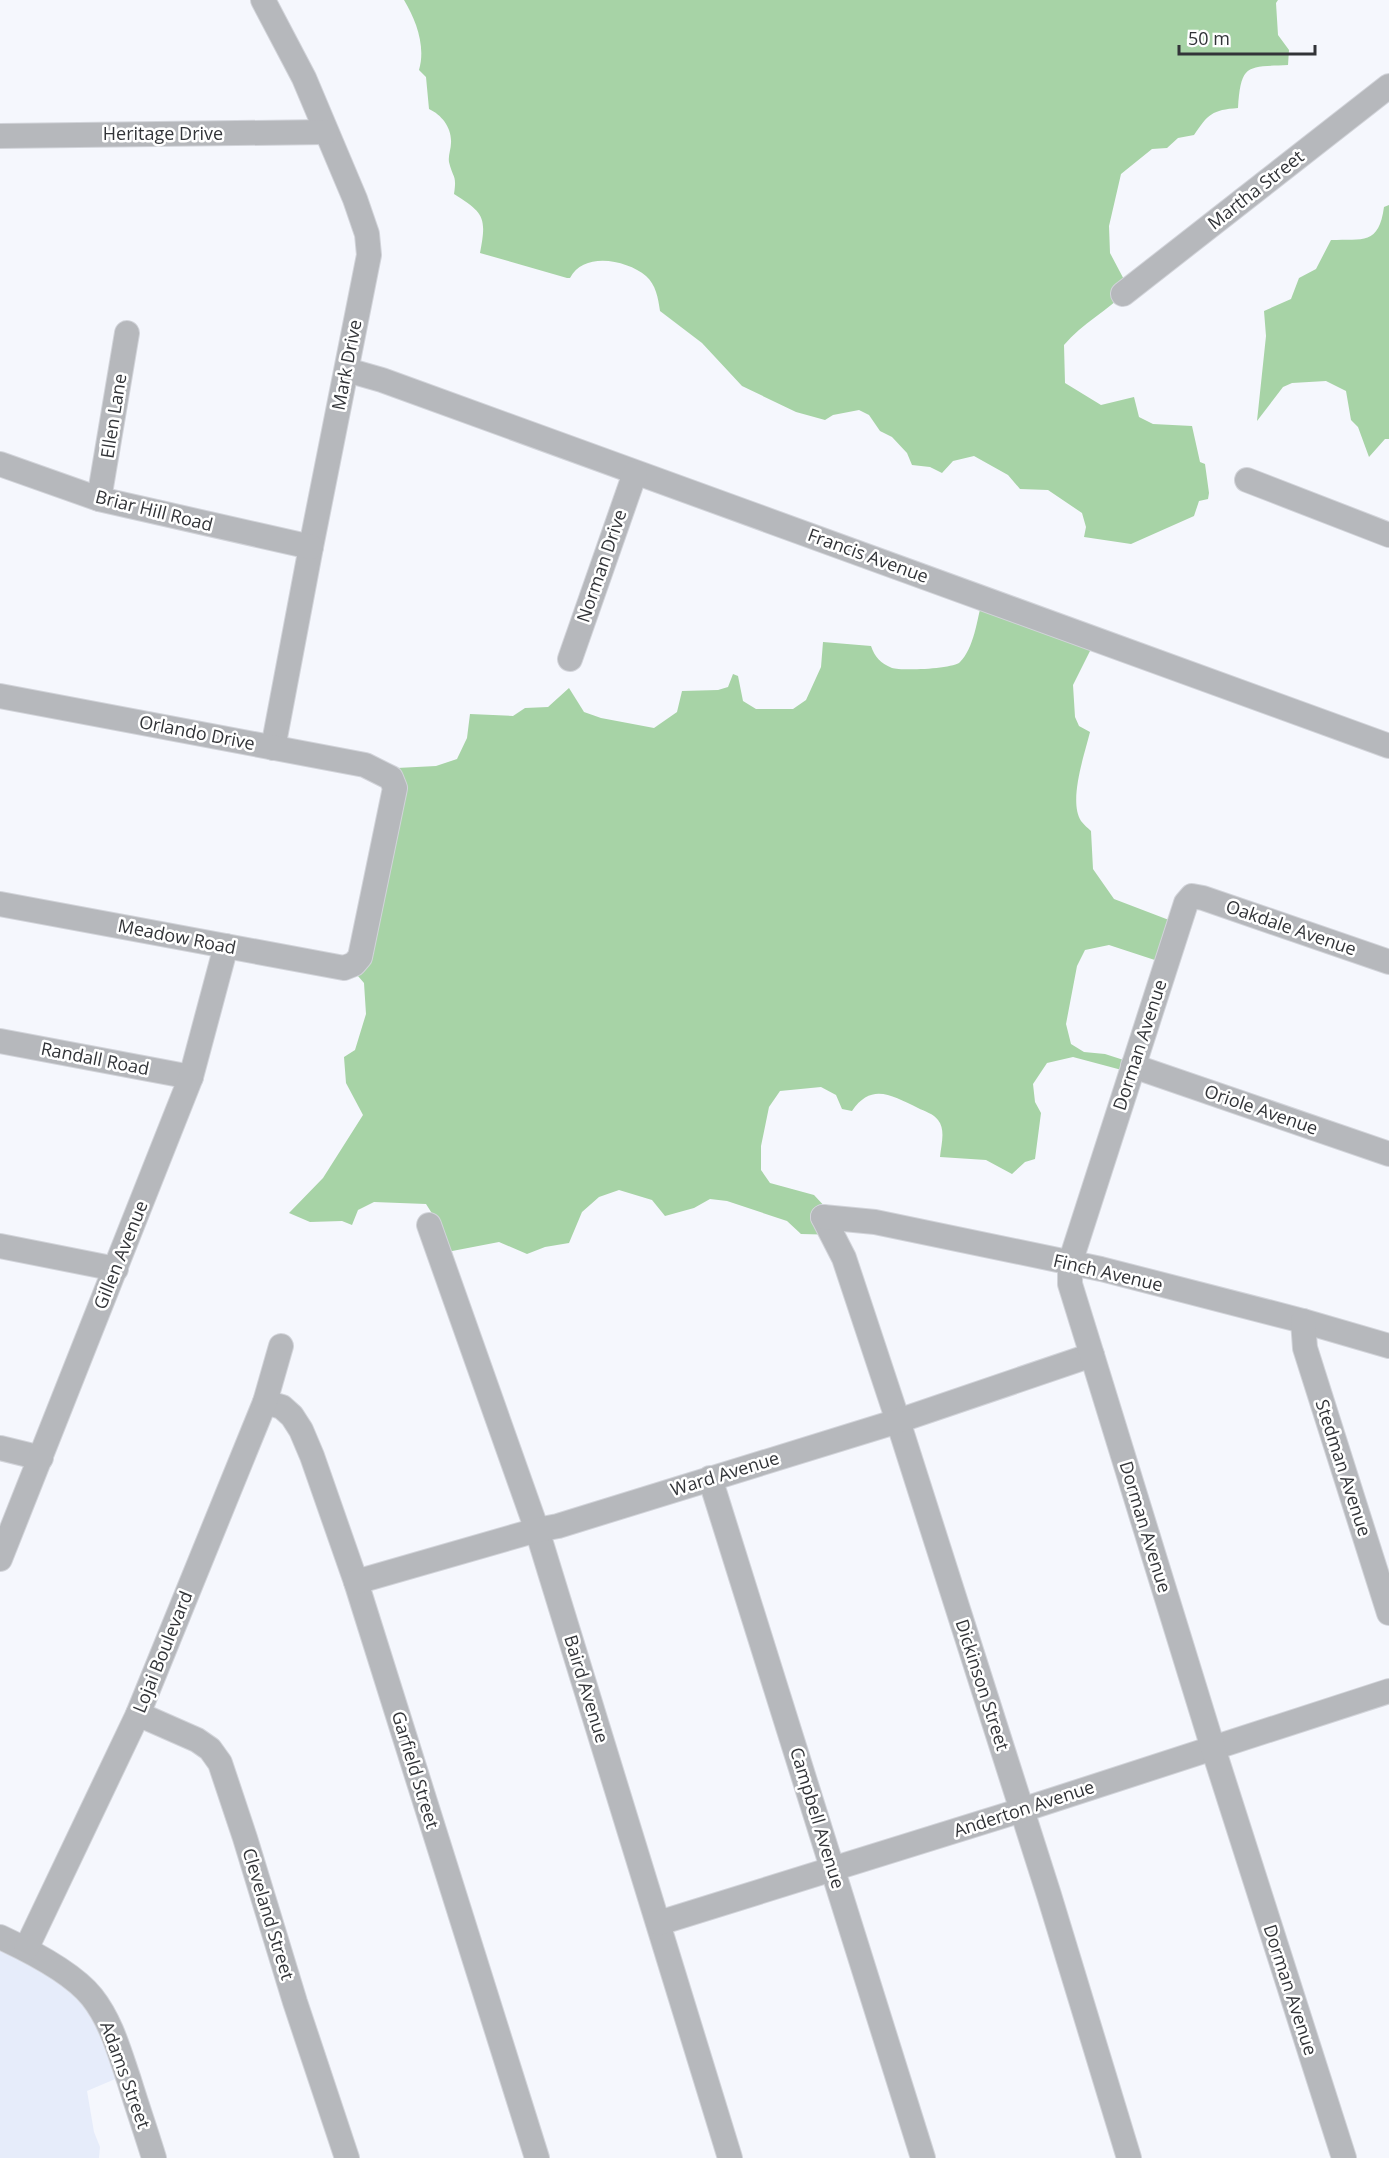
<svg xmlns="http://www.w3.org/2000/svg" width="1389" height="2158" viewBox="0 0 1389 2158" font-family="'Open Sans',sans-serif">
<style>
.built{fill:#e6ecfa}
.green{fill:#a7d3a6}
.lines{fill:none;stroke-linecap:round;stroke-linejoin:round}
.minor-casing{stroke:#d2d4da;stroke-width:26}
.minor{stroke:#b6b8bc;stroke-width:24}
.labels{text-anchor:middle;stroke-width:5;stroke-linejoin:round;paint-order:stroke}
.street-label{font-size:18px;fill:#323438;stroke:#fff}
</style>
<rect width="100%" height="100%" fill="#f5f7fd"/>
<polygon class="built" points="0,1944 90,1996 127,2074 87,2091 94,2132 100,2147 99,2158 0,2158"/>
<g class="green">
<path d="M 404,0 L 1278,0 L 1276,3 L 1278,35 L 1289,50 L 1288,65 C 1247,67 1241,63 1238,108 C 1212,110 1208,114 1194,135 L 1178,138 L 1167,148 L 1152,149 L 1121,174 L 1109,226 L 1110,253 L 1129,289 C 1109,310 1082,323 1064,345 L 1065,383 L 1101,405 L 1134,397 L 1139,417 L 1153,424 L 1192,426 L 1200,462 L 1205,464 L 1209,493 L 1208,499 L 1199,501 L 1194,516 L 1131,544 L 1084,537 L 1086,527 L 1082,513 L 1048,490 L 1020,489 L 1008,475 L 974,456 L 953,461 L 942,473 L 930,467 L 912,465 L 907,453 L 892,437 L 880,431 L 869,415 L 859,410 L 833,415 L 825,420 L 796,412 L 742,386 L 702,343 L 660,311 C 658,298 656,285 646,276 C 627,260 584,251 570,278 L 567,278 L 480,253 C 487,217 484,213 454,194 C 457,174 453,179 449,162 C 448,156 451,149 451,143 C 452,128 442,115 429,109 L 426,77 L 419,70 C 426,46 416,20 404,0 Z"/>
<path d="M 1389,205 L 1389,439 L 1385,439 L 1369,457 L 1358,427 L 1351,420 L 1346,391 L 1326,381 L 1292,383 L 1283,387 L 1257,421 L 1266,336 L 1264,311 L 1291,299 L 1299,278 L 1316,269 L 1331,240 C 1363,239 1379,245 1384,207 Z"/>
<path d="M 982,601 L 1094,643 L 1073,685 L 1075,717 L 1079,726 L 1090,732 C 1085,753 1068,801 1081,821 C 1084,825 1088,828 1091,831 L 1093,869 L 1114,899 L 1182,925 L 1167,964 L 1109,945 L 1085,950 L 1077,966 L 1066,1024 L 1071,1044 L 1084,1052 L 1105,1054 L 1136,1064 L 1133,1073 L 1073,1057 L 1047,1063 L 1033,1084 L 1035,1102 L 1041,1113 L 1035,1159 L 1025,1162 L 1012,1174 L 986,1160 L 940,1157 C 941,1145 946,1130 938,1120 C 934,1114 924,1111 918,1108 C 892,1096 872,1082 852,1111 L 842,1109 L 836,1095 L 821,1087 L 780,1091 L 769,1107 L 761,1146 L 761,1170 L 770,1183 L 814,1195 L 841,1224 L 840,1235 L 801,1234 L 787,1221 L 727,1201 L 710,1199 L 694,1208 L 665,1216 L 652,1200 L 619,1190 L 599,1197 L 582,1212 L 569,1243 L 545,1247 L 527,1254 L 499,1242 L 447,1252 L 433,1215 L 426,1204 L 374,1202 L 358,1210 L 352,1225 L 342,1221 L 310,1222 L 289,1213 L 323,1178 L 363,1115 L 346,1083 L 344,1057 L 355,1050 L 366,1014 L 364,983 L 352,969 L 389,774 L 397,768 L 436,766 L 457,759 L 467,738 L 470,714 L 513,716 L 525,708 L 548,707 L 569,688 L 584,712 L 601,718 L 654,728 L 677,712 L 682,691 L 718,690 L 728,687 L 733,674 L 738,676 L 743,701 L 756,709 L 793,709 L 806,700 L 821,667 L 823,642 L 871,646 C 875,657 880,663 892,668 C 901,671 954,669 960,662 C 974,648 977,620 982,601 Z"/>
</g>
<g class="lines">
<defs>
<g id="minor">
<polyline points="263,0 304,78 355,199 367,234 369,255 311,547 273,748"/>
<polyline points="0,136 326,132"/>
<polyline points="1123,294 1389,86"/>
<polyline points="347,370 382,380 1389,746"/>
<polyline points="0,464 99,499 311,547"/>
<polyline points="1247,480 1389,535"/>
<polyline points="99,499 127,333"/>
<polyline points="570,659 635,473"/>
<polyline points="0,696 365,765 391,778 395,788 360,957 354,964 344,968 0,904"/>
<polyline points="0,1041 191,1077"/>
<polyline points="1133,1066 1389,1154"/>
<polyline points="823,1217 844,1258 898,1421 1049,1895 1129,2158"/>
<polyline points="823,1217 875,1222 1101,1269 1303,1321 1389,1346"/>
<polyline points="429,1225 537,1530 730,2158"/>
<polyline points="0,1246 116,1269"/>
<polyline points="1303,1321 1305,1348 1389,1613"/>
<polyline points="265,1402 282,1407 292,1416 301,1430 312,1456 356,1582 537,2158"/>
<polyline points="0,1448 41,1458"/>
<polyline points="710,1478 923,2158"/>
<polyline points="0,1559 191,1077 226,946"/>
<polyline points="356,1582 537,1530 558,1526 898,1421 1092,1355"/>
<polyline points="138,1714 197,1740 210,1749 220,1763 245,1838 295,2002 347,2158"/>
<polyline points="659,1923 1022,1810 1389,1691"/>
<path d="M 0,1937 C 28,1950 72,1972 92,1997 C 111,2021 119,2051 129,2080 C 137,2106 146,2132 154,2158"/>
<polyline points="26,1949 138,1714 265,1402 281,1346"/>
<polyline points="1344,2158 1213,1748 1092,1355 1070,1284 1070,1263 1186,903 1192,896 1203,898 1389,962"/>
</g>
</defs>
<use href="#minor" class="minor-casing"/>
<use href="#minor" class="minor"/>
</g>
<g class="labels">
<g class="street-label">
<text x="163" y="140">Heritage Drive</text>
<text transform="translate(1256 190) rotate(-38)" y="6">Martha Street</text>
<text transform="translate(347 365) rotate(-79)" y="6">Mark Drive</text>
<text transform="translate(114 416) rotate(-81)" y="6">Ellen Lane</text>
<text transform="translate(154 511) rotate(14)" y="6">Briar Hill Road</text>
<text transform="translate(868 556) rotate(20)" y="6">Francis Avenue</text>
<text transform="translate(602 566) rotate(-71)" y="6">Norman Drive</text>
<text transform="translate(197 733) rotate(11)" y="6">Orlando Drive</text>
<text transform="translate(1291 928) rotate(19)" y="6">Oakdale Avenue</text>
<text transform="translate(177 937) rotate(11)" y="6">Meadow Road</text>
<text transform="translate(1140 1045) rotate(-72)" y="6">Dorman Avenue</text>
<text transform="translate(95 1059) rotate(11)" y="6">Randall Road</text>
<text transform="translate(1261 1110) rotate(19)" y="6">Oriole Avenue</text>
<text transform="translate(121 1255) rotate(-68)" y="6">Gillen Avenue</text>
<text transform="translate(1108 1273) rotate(13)" y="6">Finch Avenue</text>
<text transform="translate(1343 1468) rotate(72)" y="6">Stedman Avenue</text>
<text transform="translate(725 1474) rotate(-17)" y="6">Ward Avenue</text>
<text transform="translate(1145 1527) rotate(73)" y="6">Dorman Avenue</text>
<text transform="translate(163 1652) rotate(-68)" y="6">Lojai Boulevard</text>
<text transform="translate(982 1685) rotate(72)" y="6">Dickinson Street</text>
<text transform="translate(586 1689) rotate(73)" y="6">Baird Avenue</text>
<text transform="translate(415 1770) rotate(73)" y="6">Garfield Street</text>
<text transform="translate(1024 1809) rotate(-18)" y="6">Anderton Avenue</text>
<text transform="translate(817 1818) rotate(73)" y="6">Campbell Avenue</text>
<text transform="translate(268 1914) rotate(73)" y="6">Cleveland Street</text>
<text transform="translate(1290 1990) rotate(72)" y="6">Dorman Avenue</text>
<text transform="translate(125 2075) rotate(70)" y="6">Adams Street</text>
</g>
</g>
<path d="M1179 45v9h136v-9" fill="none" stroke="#323438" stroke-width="3"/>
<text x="1188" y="45" font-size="18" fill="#323438" stroke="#ffffff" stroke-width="4.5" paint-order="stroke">50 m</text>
</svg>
